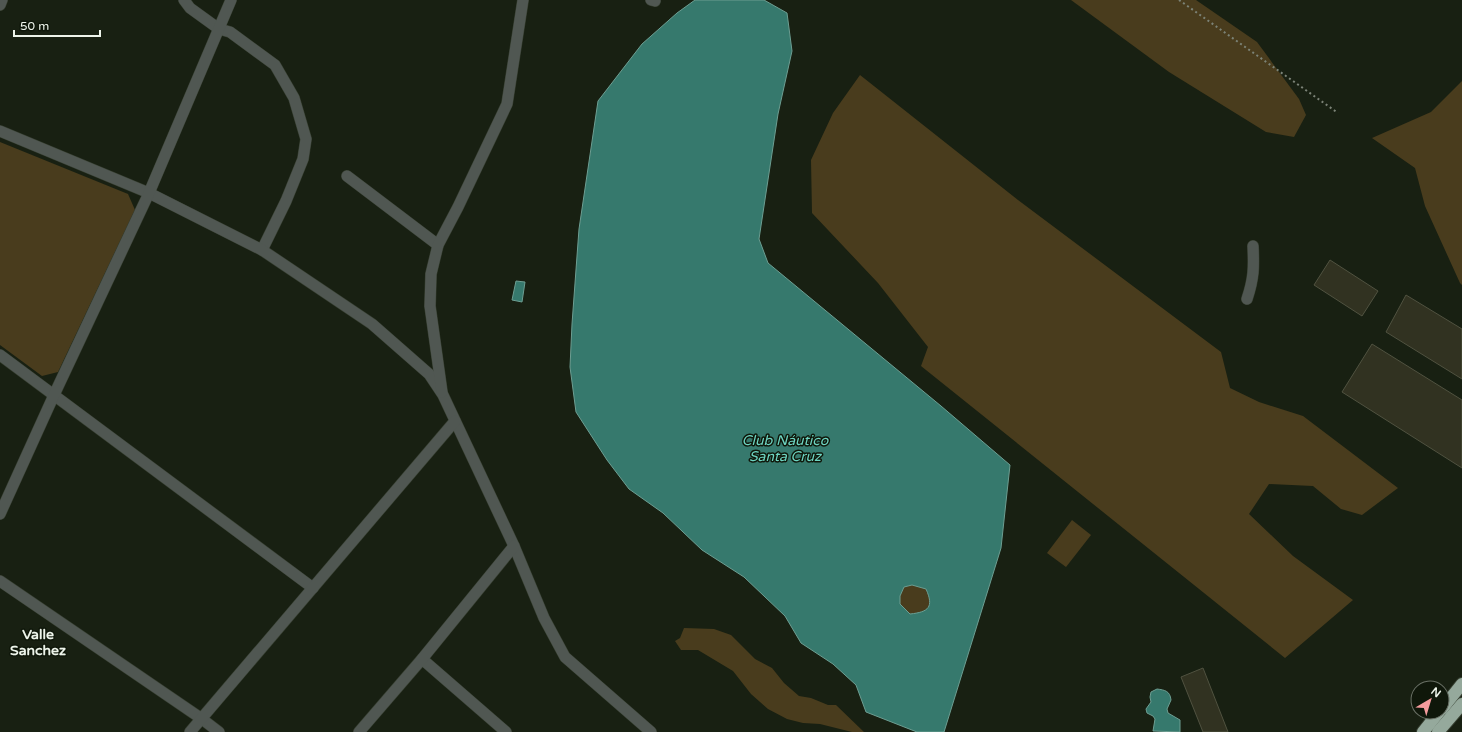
<svg xmlns="http://www.w3.org/2000/svg" width="1462" height="732" viewBox="0 0 1462 732" font-family="'Varela Round',sans-serif">
<style>
.green{fill:#493c1d}
.water{fill:#36796d;stroke:#6d9e92;fill-rule:evenodd}
.building{fill:#313221;stroke:#505240}
.lines{fill:none;stroke-linecap:round;stroke-linejoin:round}
.minor-casing{stroke:#363e30;stroke-width:12}
.highway-casing{stroke:#363e30;stroke-width:14}
.path{stroke:#7c8377;stroke-width:2;stroke-dasharray:2 3;stroke-linecap:butt}
.minor{stroke:#505752;stroke-width:11}
.highway{stroke:#95a99c;stroke-width:12}
.labels{text-anchor:middle;stroke-width:3;stroke-linejoin:round;paint-order:stroke}
.water-label{font-size:14px;font-style:italic;fill:#6ed5c2;stroke:#0f170a}
.neighbourhood-label{font-size:14px;font-weight:bold;fill:#edf4ea;stroke:#0f170a}
</style>
<rect width="100%" height="100%" fill="#182012"/>
<g class="green">
<polygon points="1071,0 1196,0 1257,42 1299,99 1306,115 1294,137 1266,132 1169,72"/>
<polygon points="860,75 1018,200 1221,352 1230,388 1259,402 1303,416 1398,488 1362,515 1341,509 1313,486 1269,484 1249,514 1293,556 1353,600 1285,658 921,366 928,347 878,283 812,213 811,160 833,113"/>
<polygon points="1462,81 1462,285 1460,283 1425,206 1415,168 1372,138 1431,112"/>
<polygon points="0,142 128,194 135,210 58,372 42,376 0,345"/>
<polygon points="1072,520 1091,535 1066,567 1047,553"/>
<path d="M 912,585 L 926,589 C 934,607 929,612 910,614 L 900,604 L 900,596 L 904,587 Z"/>
<polygon points="684,628 714,629 731,635 755,659 772,668 784,683 799,696 811,698 828,705 836,705 864,732 852,732 820,724 803,723 787,719 768,709 751,694 733,671 698,650 681,650 675,641 680,638"/>
</g>
<g class="water">
<path d="M 695,0 L 764,0 L 787,13 L 792,51 L 778,114 L 759,239 L 768,263 L 941,406 L 1010,465 L 1001,548 L 944,732 L 917,732 L 866,712 L 856,685 L 833,664 L 801,643 L 785,616 L 744,577 L 702,550 L 663,513 L 629,489 L 607,460 L 576,412 L 570,367 L 572,324 L 579,229 L 598,101 L 642,44 L 677,13 ZM 912,585 L 926,589 C 934,607 929,612 910,614 L 900,604 L 900,596 L 904,587 Z"/>
<polygon points="516,281 525,282 522,302 512,300"/>
<path d="M 1157,689 C 1165,690 1170,691 1171,700 L 1167,709 L 1168,713 L 1180,720 L 1180,732 L 1153,731 L 1155,719 L 1153,716 L 1147,713 L 1146,709 L 1151,702 L 1150,697 L 1151,692 Z"/>
</g>
<g class="building">
<polygon points="1330,260 1378,291 1362,316 1314,285"/>
<polygon points="1406,295 1462,329 1462,379 1386,332"/>
<polygon points="1372,344 1462,400 1462,468 1342,392"/>
<polygon points="1203,668 1228,732 1203,732 1181,677"/>
</g>
<g class="lines">
<defs>
<g id="minor">
<polyline points="184,0 190,8 219,29 230,32 275,65 294,98 306,139 303,159 286,201 262,250"/>
<polyline points="651,0 655,1"/>
<polyline points="0,5 2,0"/>
<polyline points="0,131 149,193 262,250 372,324 429,374 443,395 514,546 544,618 565,657 651,732"/>
<polyline points="347,176 438,245"/>
<path d="M 1247,299 C 1254,278 1254,267 1253,246"/>
<polyline points="0,355 313,588"/>
<polyline points="442,392 430,306 431,274 438,245 458,207 507,104 523,0"/>
<polyline points="0,514 54,395 149,193 231,0"/>
<polyline points="0,581 202,719 219,732"/>
<polyline points="422,659 506,732"/>
<polyline points="190,732 455,421"/>
<polyline points="359,732 422,659 514,546"/>
</g>
<g id="highway">
<polyline points="1442,709 1462,684"/>
<polyline points="1423,732 1439,712"/>
<polyline points="1438,732 1462,704"/>
</g>
</defs>
<use href="#minor" class="minor-casing"/>
<use href="#highway" class="highway-casing"/>
<polyline class="path" points="1179,0 1338,113"/>
<use href="#minor" class="minor"/>
<use href="#highway" class="highway"/>
</g>
<g class="labels">
<g class="water-label">
<text x="785" y="445">Club Náutico<tspan x="785" dy="16">Santa Cruz</tspan></text>
</g>
<g class="neighbourhood-label">
<text x="38" y="639">Valle<tspan x="38" dy="16">Sanchez</tspan></text>
</g>
</g>
<g transform="translate(1430 700) rotate(38)"><circle r="19" fill="#0f170a" stroke="#686f64"/>
<path d="M0-3L7 15L0 10L-7 15Z" fill="#f59b9c"/>
<text y="-6" font-size="11" font-weight="bold" text-anchor="middle" fill="#edf4ea">N</text>
</g>
<path d="M14 30v6h86v-6" fill="none" stroke="#edf4ea" stroke-width="2"/>
<text x="20" y="30" font-size="12" fill="#edf4ea" stroke="#0f170a" stroke-width="3" paint-order="stroke">50 m</text>
</svg>
